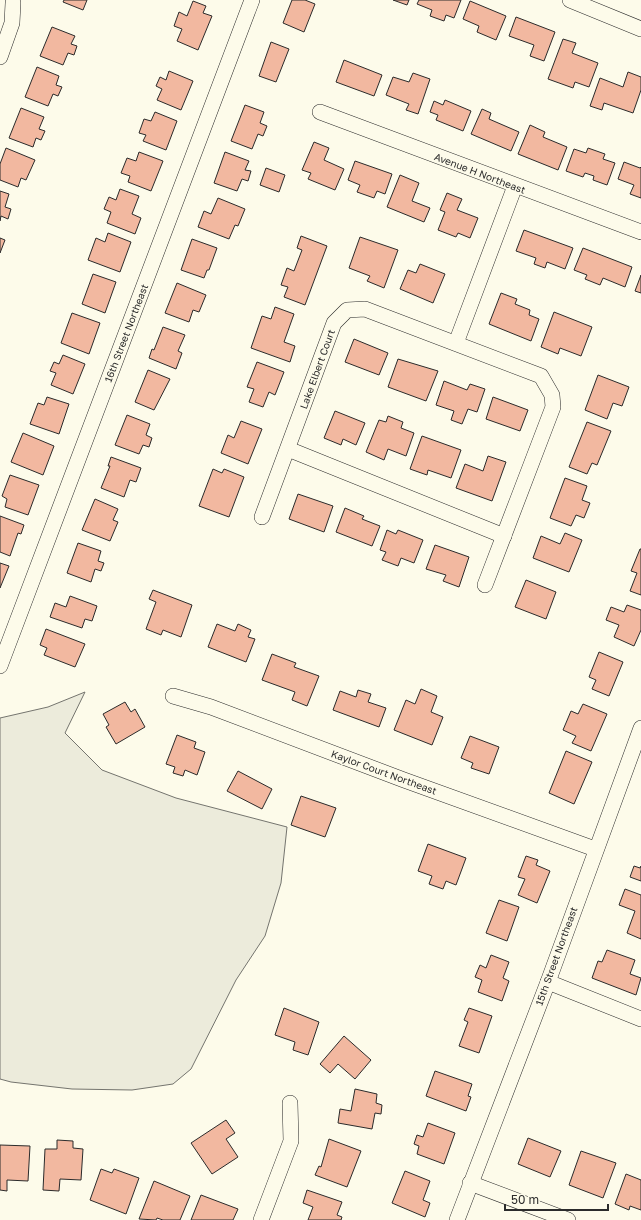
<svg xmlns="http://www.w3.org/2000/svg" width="641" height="1220" viewBox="0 0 641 1220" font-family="'Golos Text',sans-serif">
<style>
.green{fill:#ecebdb;stroke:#74746e}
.building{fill:#f2b8a0;stroke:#2b2b2b}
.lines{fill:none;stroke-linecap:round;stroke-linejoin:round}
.minor-casing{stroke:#2b2b2b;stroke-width:16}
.minor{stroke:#fdfbea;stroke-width:15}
.labels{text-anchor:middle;stroke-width:3;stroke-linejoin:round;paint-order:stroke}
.street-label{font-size:10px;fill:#2b2b2b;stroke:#fdfbea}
</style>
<rect width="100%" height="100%" fill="#fdfbea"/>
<polygon class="green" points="85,692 65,733 102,770 176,798 287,827 281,883 265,936 236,980 191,1069 173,1084 132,1090 72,1089 11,1082 0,1079 0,718 48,707"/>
<g class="building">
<polygon points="64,0 87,0 83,10 63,2"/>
<polygon points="292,0 305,0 315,4 304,32 283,23"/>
<polygon points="393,0 409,0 407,5"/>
<polygon points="419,0 461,0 454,18 446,15 444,21 430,16 432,10 417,4"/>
<polygon points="193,1 206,6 203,13 212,16 198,50 177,41 182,29 174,26 179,12 187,16"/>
<polygon points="470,1 506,16 496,40 477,32 479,26 463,19"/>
<polygon points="516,17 555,32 544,61 530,56 534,45 509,36"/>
<polygon points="52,27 75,36 71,44 77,46 74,55 68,53 63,65 40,56"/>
<polygon points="563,39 576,43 572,53 598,63 589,87 575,82 573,88 548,79"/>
<polygon points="271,42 289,49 276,82 259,76"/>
<polygon points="344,60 382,75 374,96 336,82"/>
<polygon points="37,67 59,76 56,85 62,87 58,96 53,94 48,106 25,97"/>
<polygon points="169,71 193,81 181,110 157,100 162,89 156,86 160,77 166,80"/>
<polygon points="628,72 641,77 641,90 633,113 604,103 602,110 590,106 600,78 623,87"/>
<polygon points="413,73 430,79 418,114 406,110 409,104 386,95 393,77 409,82"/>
<polygon points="445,100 471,111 463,131 436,120 438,115 430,112 434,101 443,105"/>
<polygon points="245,105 264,112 260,123 267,126 263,136 258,134 252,149 231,141"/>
<polygon points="21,108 44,117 39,129 45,131 41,140 36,138 33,147 9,138"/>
<polygon points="482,109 491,113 489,119 519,132 511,151 471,134"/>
<polygon points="155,112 177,121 166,150 143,141 146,135 139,133 144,119 151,121"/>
<polygon points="530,125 545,132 543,137 567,147 558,170 518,154"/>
<polygon points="314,142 329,148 324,160 344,169 335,190 308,179 311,173 302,170"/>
<polygon points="6,148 35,160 26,180 21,178 18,187 0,180 0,164"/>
<polygon points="588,148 605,154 603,159 615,163 607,185 593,180 594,176 585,173 583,177 566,171 574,149 586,153"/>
<polygon points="139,152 163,161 151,191 128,182 130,176 121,173 127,158 136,161"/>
<polygon points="225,152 249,161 245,170 251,171 248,181 242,179 237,191 214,183"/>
<polygon points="355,161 392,174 385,194 377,191 374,198 357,192 360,185 348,180"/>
<polygon points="624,162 640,168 641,167 641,198 630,194 634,185 618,179"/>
<polygon points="266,168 285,175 279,192 260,185"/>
<polygon points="400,175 419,183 412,201 430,208 424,222 387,207"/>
<polygon points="120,189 139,196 132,214 141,218 135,234 107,223 111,212 104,209 109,197 116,200"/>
<polygon points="0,191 9,194 5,207 11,209 8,219 1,216 0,221"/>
<polygon points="447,193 462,199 457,210 478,218 470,238 458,233 456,237 438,230 445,212 440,210"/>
<polygon points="218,198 245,209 238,226 235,225 229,239 198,227 204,211 211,214"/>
<polygon points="524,230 573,248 565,269 547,262 545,268 534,264 536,258 516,251"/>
<polygon points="108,233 131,242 120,272 88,260 96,238 105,242"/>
<polygon points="301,236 327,246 305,305 284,297 288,287 281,285 287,268 294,271 302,250 297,248"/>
<polygon points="360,237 398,250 384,288 367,281 370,276 349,268"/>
<polygon points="0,238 5,240 0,253"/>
<polygon points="192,239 217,248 209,270 207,270 204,278 181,270"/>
<polygon points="583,248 632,267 625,287 603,278 600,285 585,279 587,275 574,270"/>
<polygon points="420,264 445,274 433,303 400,289 408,270 416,273"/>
<polygon points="93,274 116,282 105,313 82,304"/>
<polygon points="641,275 641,293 635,291"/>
<polygon points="177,283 206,295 199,312 193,310 189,322 165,313"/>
<polygon points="501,293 517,299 515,304 530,310 529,315 539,319 531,341 489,324"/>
<polygon points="275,307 294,314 284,342 295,346 290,362 251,348 262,316 271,319"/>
<polygon points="554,312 592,327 581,356 560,348 558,354 541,347"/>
<polygon points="72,313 100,323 89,354 61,343"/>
<polygon points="163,327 185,335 178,351 182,353 176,369 149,358 152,349 154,350"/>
<polygon points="354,339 388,353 379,375 345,362"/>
<polygon points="63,355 85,364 73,394 51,385 56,373 50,371 54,362 59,364"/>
<polygon points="398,359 438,371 426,401 388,387"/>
<polygon points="257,362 284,372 275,395 269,392 263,407 249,402 254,389 247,387"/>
<polygon points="148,370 170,379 154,410 135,402"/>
<polygon points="598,375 629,387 622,406 613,403 607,419 585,410"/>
<polygon points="444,381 467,390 470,384 485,389 477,412 468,409 462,424 451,420 454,411 436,405"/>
<polygon points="47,397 69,404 59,434 30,424 38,403 44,405"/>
<polygon points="493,397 528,410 520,431 486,419"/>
<polygon points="335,411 365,423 356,445 343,439 341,445 324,438"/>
<polygon points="127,415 150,424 146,435 152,438 149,447 143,445 139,454 115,445"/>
<polygon points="388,416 403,422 401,428 414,433 406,456 388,449 384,460 366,452 379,420 386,422"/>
<polygon points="241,421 262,429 248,464 221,453 228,435 234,438"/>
<polygon points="587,422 611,431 597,465 592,463 587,474 569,467"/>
<polygon points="23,433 54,446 43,475 11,462"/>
<polygon points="422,436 461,450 451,478 428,470 427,475 410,469"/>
<polygon points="488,456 506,462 492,501 456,488 465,464 483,471"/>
<polygon points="111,457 141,468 136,482 130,480 124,497 101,488 110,466 108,466"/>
<polygon points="213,469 222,473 224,469 244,477 229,517 199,506"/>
<polygon points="10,475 39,485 28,515 5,507 7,499 2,496"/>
<polygon points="565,478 587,486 582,500 590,503 584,518 576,515 571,526 550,518"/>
<polygon points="298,494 333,506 324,532 289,519"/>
<polygon points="95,499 118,509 113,520 118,522 110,541 82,530"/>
<polygon points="345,508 364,516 362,519 380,526 372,546 336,532"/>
<polygon points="0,516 24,525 21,534 18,533 10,556 0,552"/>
<polygon points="387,530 396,534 398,530 423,540 414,563 401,558 398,566 382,560 386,552 380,550"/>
<polygon points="565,533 582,540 569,572 533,558 541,536 560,544"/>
<polygon points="78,543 101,551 98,561 104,563 101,571 95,569 91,582 67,573"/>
<polygon points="435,545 469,557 459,587 443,581 446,575 426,569"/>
<polygon points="640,549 641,549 641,595 630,591 637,573 631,571"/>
<polygon points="0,563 9,566 0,588"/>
<polygon points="526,580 556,592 546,619 515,607"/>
<polygon points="153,590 192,605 181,637 163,630 161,635 146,629 156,602 149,599"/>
<polygon points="70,596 97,606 92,621 85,619 82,628 50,617 55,603 66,607"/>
<polygon points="627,605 641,610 641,630 634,646 614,637 619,625 606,620 611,607 624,612"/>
<polygon points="217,624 235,631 238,624 251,630 248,637 255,639 246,662 208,647"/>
<polygon points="46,629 85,644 75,667 44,655 47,648 40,645"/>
<polygon points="599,652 623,662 609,696 592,689 596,680 589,677"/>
<polygon points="272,654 296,663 294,667 319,676 307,706 292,700 295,692 262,680"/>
<polygon points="421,689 437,696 431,712 443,717 432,745 394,730 406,700 415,704"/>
<polygon points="358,690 371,694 368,702 386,708 379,727 333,710 340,691 356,697"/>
<polygon points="125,702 131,712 135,709 145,727 116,744 106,727 109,725 103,714"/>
<polygon points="583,704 607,714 591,751 572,743 576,736 563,730 571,711 578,714"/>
<polygon points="177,735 196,742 194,748 205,752 197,775 185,770 183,776 173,773 175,767 166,764"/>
<polygon points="470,736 499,747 489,774 471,768 473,763 461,758"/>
<polygon points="566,751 592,762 574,804 549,793"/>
<polygon points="238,771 272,789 262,809 227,791"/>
<polygon points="301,796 336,808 325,837 291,825"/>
<polygon points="428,844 466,858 456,885 446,881 443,889 429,884 432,876 418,871"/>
<polygon points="526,856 538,860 536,865 550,871 537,903 518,895 525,879 518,877"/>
<polygon points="634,866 640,868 641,866 641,881 630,877"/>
<polygon points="625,889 641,895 641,939 627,933 635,911 619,905"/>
<polygon points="499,900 519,907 507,941 486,933"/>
<polygon points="607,950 635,960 630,974 641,978 636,995 592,978 598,961 602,962"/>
<polygon points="491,955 509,962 503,978 509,981 502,1001 478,992 482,980 475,977 480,965 486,968"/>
<polygon points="284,1008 319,1022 308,1055 293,1050 295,1042 275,1035"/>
<polygon points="469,1008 492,1016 479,1053 459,1046 468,1022 464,1020"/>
<polygon points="344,1036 371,1060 355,1079 338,1064 330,1073 320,1064"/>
<polygon points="435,1071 472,1084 468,1096 471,1097 466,1111 426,1096"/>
<polygon points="355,1089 377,1094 376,1103 382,1105 381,1114 375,1113 372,1129 338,1123 340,1109 351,1111"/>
<polygon points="226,1120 235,1133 226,1139 238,1157 212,1174 191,1143"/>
<polygon points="428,1123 455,1133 444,1164 417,1154 419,1146 414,1144 417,1135 423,1137"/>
<polygon points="528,1138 561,1151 550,1177 518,1164"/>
<polygon points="329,1139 361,1151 347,1187 315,1175 319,1166 321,1167"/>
<polygon points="57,1140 73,1141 73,1148 83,1149 81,1180 60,1179 59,1191 43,1190 45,1149 57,1149"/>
<polygon points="0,1145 30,1146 28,1181 7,1180 7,1191 0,1190"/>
<polygon points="581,1151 616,1163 603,1198 569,1185"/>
<polygon points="101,1169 112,1173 114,1169 139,1178 126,1214 90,1200"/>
<polygon points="405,1171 430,1181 423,1200 430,1203 425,1217 392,1203"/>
<polygon points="626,1174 641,1180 641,1210 630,1206 629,1210 615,1204"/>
<polygon points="154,1181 190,1196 180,1220 163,1220 157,1218 156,1220 139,1219"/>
<polygon points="307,1190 342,1202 337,1215 342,1217 341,1220 308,1220 313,1207 303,1203"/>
<polygon points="201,1195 238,1209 233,1220 191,1220"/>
</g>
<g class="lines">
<defs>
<g id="minor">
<polyline points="570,0 641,29"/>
<polyline points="0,57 12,23 13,3"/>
<polyline points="320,112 641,232"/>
<polyline points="456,343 515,186"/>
<polyline points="288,449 504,536"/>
<polyline points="262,517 334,323 347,310 365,309 541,376 552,395 553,407 485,585"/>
<polyline points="0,666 252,0"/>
<polyline points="173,696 211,707 404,780 595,849"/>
<polyline points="548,982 641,1019"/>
<polyline points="470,1183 568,1220"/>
<polyline points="261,1220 291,1141 290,1103"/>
<polyline points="457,1220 548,982 641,728"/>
</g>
</defs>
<use href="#minor" class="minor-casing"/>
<use href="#minor" class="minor"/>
</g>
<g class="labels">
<g class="street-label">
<text transform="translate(480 173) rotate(21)" y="4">Avenue H Northeast</text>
<text transform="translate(126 333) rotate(-69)" y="4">16th Street Northeast</text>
<text transform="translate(317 369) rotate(-70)" y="4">Lake Elbert Court</text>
<text transform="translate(384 772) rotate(20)" y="4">Kaylor Court Northeast</text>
<text transform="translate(556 956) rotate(-70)" y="4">15th Street Northeast</text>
</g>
</g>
<path d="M505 1204v6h103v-6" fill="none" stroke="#2b2b2b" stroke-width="2"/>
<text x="511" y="1204" font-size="12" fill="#2b2b2b" stroke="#fdfbea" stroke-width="3" paint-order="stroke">50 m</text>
</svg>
